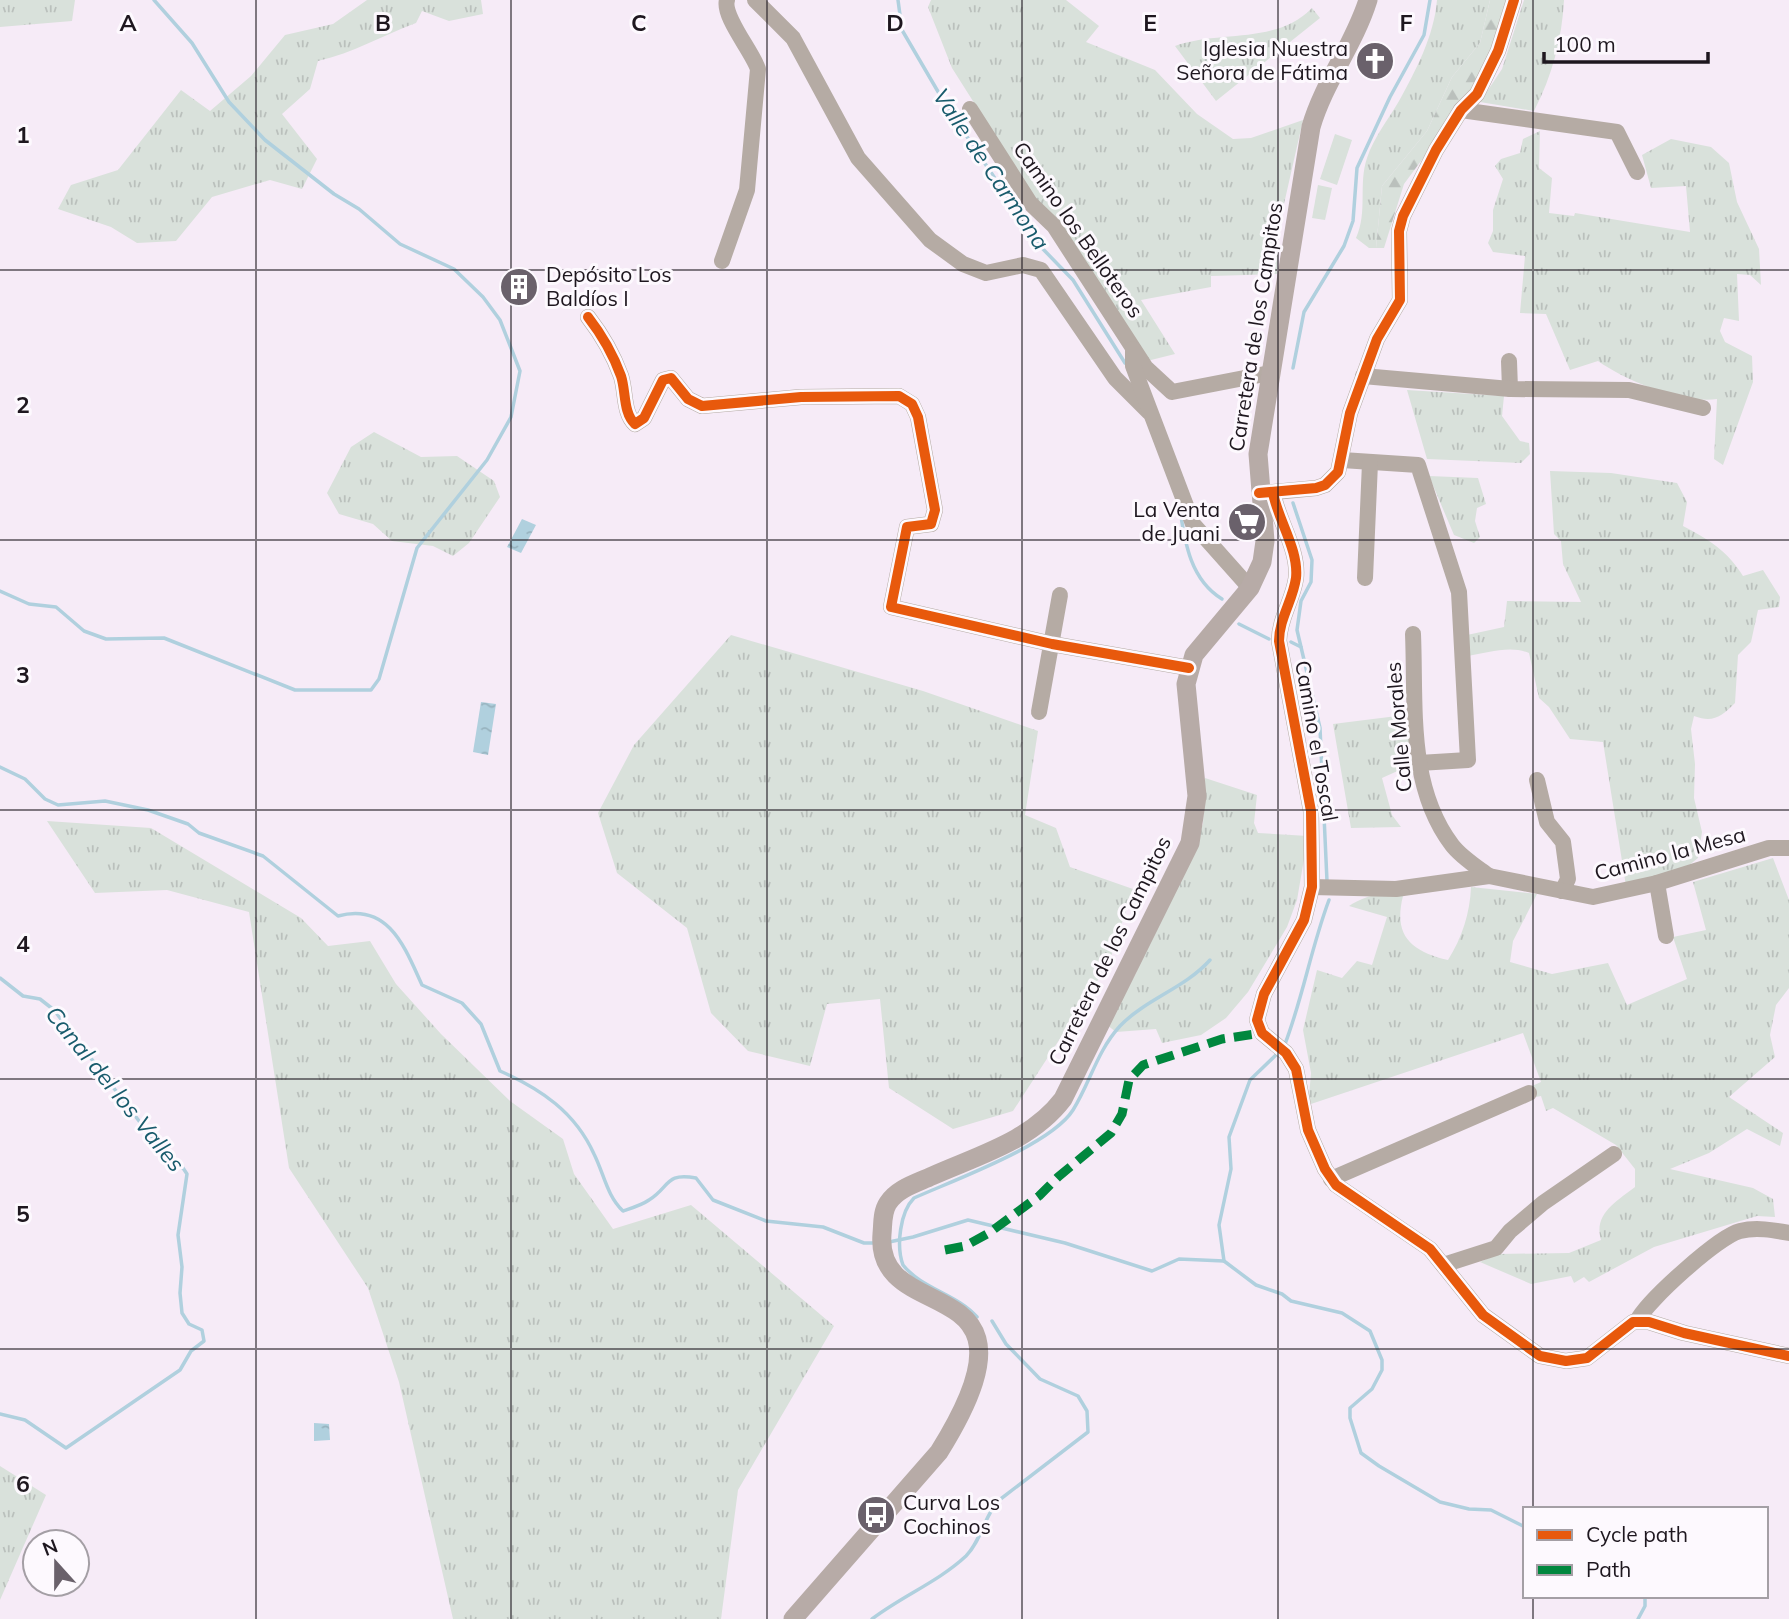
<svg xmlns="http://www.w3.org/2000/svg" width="1789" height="1619" viewBox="0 0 1789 1619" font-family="Mulish,sans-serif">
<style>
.grass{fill:url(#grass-tufts)}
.forest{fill:url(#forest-firs)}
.garden{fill:#d9e1db}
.water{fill:url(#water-ripples)}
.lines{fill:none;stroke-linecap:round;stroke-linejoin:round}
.stream{stroke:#b0d0de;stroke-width:3.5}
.minor{stroke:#b5aba4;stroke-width:16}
.major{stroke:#b7aba7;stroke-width:19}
.quiet{stroke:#00873e;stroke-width:9;stroke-dasharray:18 9;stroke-linecap:butt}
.cycleway-casing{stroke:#fdf9fe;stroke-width:15}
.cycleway{stroke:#e8590c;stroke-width:10}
.grid{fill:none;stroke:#1e171f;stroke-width:2;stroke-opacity:0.55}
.labels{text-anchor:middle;stroke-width:6;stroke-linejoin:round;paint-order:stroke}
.poi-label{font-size:21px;fill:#1e171f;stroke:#fdf9fe;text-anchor:end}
.street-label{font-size:21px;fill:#1e171f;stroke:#fdf9fe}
.water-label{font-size:23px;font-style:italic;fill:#185b6c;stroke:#fdf9fe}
.grid-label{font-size:23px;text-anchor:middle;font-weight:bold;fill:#1e171f;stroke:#fdf9fe;stroke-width:6;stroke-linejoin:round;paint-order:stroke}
</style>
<defs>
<pattern id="grass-tufts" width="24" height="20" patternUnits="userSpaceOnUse" patternTransform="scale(1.75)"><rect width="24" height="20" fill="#d9e1db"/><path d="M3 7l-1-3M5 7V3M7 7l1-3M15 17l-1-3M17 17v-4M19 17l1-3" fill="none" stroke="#bac0bc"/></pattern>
<pattern id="forest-firs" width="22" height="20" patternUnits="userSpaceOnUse" patternTransform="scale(1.75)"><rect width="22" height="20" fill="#d9e1db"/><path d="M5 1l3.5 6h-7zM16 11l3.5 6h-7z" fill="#bac0bc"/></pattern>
<pattern id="water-ripples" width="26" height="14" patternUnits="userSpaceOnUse" patternTransform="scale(1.75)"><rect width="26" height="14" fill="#b0d0de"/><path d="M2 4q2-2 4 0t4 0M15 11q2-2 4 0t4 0" fill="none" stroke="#97b2be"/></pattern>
</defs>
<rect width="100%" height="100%" fill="#f6ebf7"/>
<g class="grass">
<polygon points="0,0 75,0 72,21 0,27"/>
<path d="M 367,0 L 481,0 L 483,14 L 449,21 L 422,11 L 416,23 C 383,35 353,53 318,61 L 310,89 L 282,114 L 317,159 L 302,189 L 270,180 L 212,197 L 176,241 L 137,243 L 111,227 L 58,209 L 71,185 L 118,170 L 181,90 L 210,111 L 251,76 L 285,35 L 333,24 Z"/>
<polygon points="931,0 1066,0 1099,26 1086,42 1155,70 1197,114 1233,139 1251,138 1303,120 1279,226 1277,274 1211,276 1211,287 1141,300 1175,354 1147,361 1033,196 952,68 928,7"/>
<path d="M 1437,0 L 1490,0 L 1480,43 L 1452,77 L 1427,131 L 1382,186 L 1376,248 L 1369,248 L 1356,238 C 1368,211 1358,185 1367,158 C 1374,137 1388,120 1399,101 C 1416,70 1434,36 1437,0 Z"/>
<path d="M 1524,0 L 1564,0 C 1562,39 1552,76 1534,111 L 1480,102 L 1502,69 Z"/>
<path d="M 1312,8 L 1320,18 L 1216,101 L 1175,46 C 1220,30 1276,45 1312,8 Z"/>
<path d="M 1540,131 L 1539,168 L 1552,178 L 1549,213 L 1574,216 L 1575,213 L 1690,232 L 1686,186 L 1651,188 L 1642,155 L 1671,139 L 1711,147 L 1729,163 L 1737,202 L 1759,249 L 1761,285 L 1750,275 L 1737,274 L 1739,321 L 1724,318 L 1720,331 L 1725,342 L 1752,356 L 1753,382 L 1723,465 L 1714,459 L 1717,399 C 1683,404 1626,381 1598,361 L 1570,370 L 1546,314 L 1520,313 L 1525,256 L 1493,252 L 1488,243 L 1493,231 L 1493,210 L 1503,179 L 1495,166 L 1501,159 L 1520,153 L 1523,139 Z"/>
<polygon points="1407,390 1504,396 1502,416 1520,441 1529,443 1530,454 1521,463 1427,459"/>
<polygon points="374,432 421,457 457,456 494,481 500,497 469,543 453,556 433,546 392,541 373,524 339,514 327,493 351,447"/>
<path d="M 1550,471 L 1611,473 L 1677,483 L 1687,502 L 1683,526 C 1709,540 1727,550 1743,576 L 1763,570 L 1780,597 L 1779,607 L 1758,610 L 1751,642 L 1738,655 L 1735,703 C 1721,717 1713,723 1694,716 L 1691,729 L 1695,764 L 1694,798 L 1702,832 L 1698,858 L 1683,870 L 1626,886 L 1603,742 L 1570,739 L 1549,707 L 1539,698 L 1529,653 C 1510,645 1487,653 1468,656 L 1467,635 L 1504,627 L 1507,601 L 1581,602 L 1563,564 L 1561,541 L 1554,534 Z"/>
<polygon points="1429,476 1478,478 1486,504 1477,508 1475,521 1480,537 1474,543 1454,535"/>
<polygon points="731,635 923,691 1038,731 1025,815 1056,828 1070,867 1133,889 1109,963 1013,1111 953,1129 889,1088 880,999 827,1004 810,1066 748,1051 711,1013 687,928 617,873 598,813 634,745"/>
<polygon points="1405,715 1413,764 1382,778 1392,815 1401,827 1351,828 1333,724"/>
<polygon points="1205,778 1257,795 1254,823 1258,833 1308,836 1297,900 1287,927 1248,992 1226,1018 1201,1035 1162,1043 1156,1029 1116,1032 1107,1025 1136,973 1154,923 1203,824"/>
<polygon points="47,821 151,828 301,918 328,946 370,941 396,984 441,1034 510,1101 563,1139 574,1174 613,1229 691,1205 834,1326 738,1490 721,1619 453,1619 399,1382 368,1288 289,1168 249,912 167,890 95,893"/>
<path d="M 1773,858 L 1789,900 L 1789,988 L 1776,1005 L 1770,1035 L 1775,1057 L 1729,1097 L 1783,1133 L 1780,1146 L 1747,1129 L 1709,1153 L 1670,1169 L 1753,1188 L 1773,1199 L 1775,1217 L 1757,1216 L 1654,1247 L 1589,1282 L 1584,1277 L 1574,1283 L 1571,1276 L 1531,1284 L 1480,1262 L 1498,1254 L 1569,1253 L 1601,1240 C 1593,1214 1617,1201 1635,1187 L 1635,1169 L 1616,1145 L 1553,1108 L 1546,1111 L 1541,1096 L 1536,1097 L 1532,1086 L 1541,1082 L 1523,1033 L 1311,1104 L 1309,1096 L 1311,1073 L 1303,1030 L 1317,970 L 1342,978 L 1357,961 L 1372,965 L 1387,917 L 1349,906 C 1362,897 1388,889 1403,896 C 1393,936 1411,951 1448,960 C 1462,938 1470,913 1471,887 L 1537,894 L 1513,941 L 1510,962 L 1552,974 L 1608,963 L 1627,1005 L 1687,979 L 1673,937 L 1706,930 L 1693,882 Z"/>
<polygon points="0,1466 46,1495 0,1600"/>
</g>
<polygon class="forest" points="1490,0 1509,0 1494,49 1472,92 1404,184 1384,248 1376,248 1382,186 1427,131 1452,77 1480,43"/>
<g class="garden">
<polygon points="1335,134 1352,140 1337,185 1320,179"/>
<polygon points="1318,185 1332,188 1325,220 1312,218"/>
</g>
<g class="water">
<polygon points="522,519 536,525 521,553 507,547"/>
<polygon points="481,702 496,704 488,755 473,752"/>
<polygon points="314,1423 329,1424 330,1440 314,1441"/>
</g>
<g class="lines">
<g class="stream">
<polyline points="898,0 902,30 947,107 1041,247 1073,280 1125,363"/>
<polyline points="1293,368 1304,312 1344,246 1353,221 1357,168 1390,97 1424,35 1430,0"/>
<polyline points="1293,503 1312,560 1311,582 1301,601 1297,630 1320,728 1327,881"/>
<path d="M 1180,510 C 1185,544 1191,580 1222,599"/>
<polyline points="0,591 29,604 56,607 84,631 106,639 164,638 295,690 371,690 379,679 417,548 487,460 511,417 520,371 500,320 483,297 454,269 400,244 359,209 334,194 265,140 229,102 192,43 154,0"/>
<polyline points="1239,624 1269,639"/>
<polyline points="1291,642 1301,647"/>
<path d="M 0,767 L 25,779 L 45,799 L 58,805 L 105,801 L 148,810 L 188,824 L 199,833 L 263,856 L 338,916 C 389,902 405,948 422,985 L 462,1003 L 481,1024 L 500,1071 C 541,1089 575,1112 594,1154 C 604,1174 607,1196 623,1211 C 632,1208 642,1205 649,1200 C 670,1187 665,1172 696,1178 L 713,1200 L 766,1221 L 823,1227 L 864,1243 L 877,1243"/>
<polyline points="0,978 23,996 40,999 54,1010 172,1164 183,1168 187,1174 178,1235 182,1267 180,1293 182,1313 189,1324 202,1330 204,1341 191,1351 180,1370 66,1448 25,1420 0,1414"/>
<path d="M 1285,1044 C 1303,997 1311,948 1329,900"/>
<polyline points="1278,1053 1250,1080 1229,1137 1231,1169 1219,1225 1224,1261 1256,1285 1282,1294 1291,1301 1342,1313 1370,1331 1382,1360 1382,1370 1372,1389 1350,1408 1350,1418 1361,1453 1379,1466 1440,1502 1469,1509 1491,1510 1525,1527"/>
<polyline points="889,1242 913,1237 968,1220 1065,1243 1152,1271 1179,1259 1224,1261"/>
<path d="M 977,1317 C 957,1294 922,1289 903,1265 C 896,1246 900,1212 914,1198 C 954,1180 1051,1145 1073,1110 C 1090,1083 1097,1051 1120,1026 C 1146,999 1185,988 1210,960"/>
<path d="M 872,1619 C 902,1596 938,1582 966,1556 C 981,1541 984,1517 998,1501 L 1088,1432 L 1087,1411 L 1078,1396 L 1040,1379 L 1006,1344 L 992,1321"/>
<polyline points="1638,1619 1645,1606 1645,1596"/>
</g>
<g class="minor">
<polyline points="755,0 793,38 858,158 930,240 963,264 986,273 1023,265 1041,270 1115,378 1149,412"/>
<polyline points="970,109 1030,203 1054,226 1146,368 1172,392 1270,373"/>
<polyline points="1461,110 1617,132 1637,172"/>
<path d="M 722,261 L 747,190 L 758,69 C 752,51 722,16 727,0"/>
<path d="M 588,317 C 602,335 613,354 621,376 C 626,391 623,413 635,424 L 644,418 L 663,380 L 671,378 L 688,399 L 702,406 L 801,397 L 899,396 L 912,404 L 918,417 L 935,510 L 931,524 L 907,527 L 891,607 L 1052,644 L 1189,668"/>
<polyline points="1133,349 1133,366 1193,524 1250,588"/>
<polyline points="1509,361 1510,389"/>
<polyline points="1363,376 1510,389 1629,390 1703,408"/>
<polyline points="1342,460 1418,465 1459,592 1468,760 1419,763"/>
<polyline points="1263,493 1316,488 1325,485 1338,472 1350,413 1377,339 1400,300 1399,231 1403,216 1436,150 1461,110 1477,94 1498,51 1514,0"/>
<path d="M 1273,493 C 1278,520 1299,550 1296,578 C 1293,600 1279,619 1279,641 L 1311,811 L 1312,887 L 1304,920 L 1264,994 L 1257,1020 L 1262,1033 L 1286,1053 L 1296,1069 L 1308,1130 L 1325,1169 L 1336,1185 L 1430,1249 L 1483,1315 L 1540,1356 L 1566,1361 L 1587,1358 L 1633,1322 L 1649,1322 L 1684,1333 L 1789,1356"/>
<polyline points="1365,578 1370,463"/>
<path d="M 1413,634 C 1416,704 1407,786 1452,845 C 1461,857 1477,867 1489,876"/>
<polyline points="1039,712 1060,595"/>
<polyline points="1537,780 1547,822 1563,842 1568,879 1562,891"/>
<polyline points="1657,883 1666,936"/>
<polyline points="1312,887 1396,889 1489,876 1593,897 1657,883 1769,848 1789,848"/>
<polyline points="1331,1179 1529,1093"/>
<polyline points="1443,1265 1496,1248 1510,1231 1543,1203 1614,1154"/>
<path d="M 1637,1321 C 1647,1301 1719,1236 1740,1231 C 1756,1227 1773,1230 1789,1233"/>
</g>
<path class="major" d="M 793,1619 L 939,1452 C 1057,1263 874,1331 882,1234 C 883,1224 882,1212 888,1203 C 898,1188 917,1183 932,1176 C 979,1155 1031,1141 1063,1099 L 1190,843 L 1197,796 L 1186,684 L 1194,655 L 1250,588 L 1262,562 L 1265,541 L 1258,454 L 1311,127 C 1324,82 1354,45 1368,0"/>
<polyline class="quiet" points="945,1250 965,1246 989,1233 1039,1196 1058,1177 1111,1133 1122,1114 1129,1080 1143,1065 1222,1039 1262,1033"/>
<defs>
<g id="cycleway">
<path d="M 588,317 C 602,335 613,354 621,376 C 626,391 623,413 635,424 L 644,418 L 663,380 L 671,378 L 688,399 L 702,406 L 801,397 L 899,396 L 912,404 L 918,417 L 935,510 L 931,524 L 907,527 L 891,607 L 1052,644 L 1189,668"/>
<polyline points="1259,493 1316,488 1325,485 1338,472 1350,413 1377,339 1400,300 1399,231 1403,216 1436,150 1461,110 1477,94 1498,51 1514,0"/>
<path d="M 1273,493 C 1278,520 1299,550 1296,578 C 1293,600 1279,619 1279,641 L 1311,811 L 1312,887 L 1304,920 L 1264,994 L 1257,1020 L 1262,1033 L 1286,1053 L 1296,1069 L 1308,1130 L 1325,1169 L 1336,1185 L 1430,1249 L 1483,1315 L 1540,1356 L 1566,1361 L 1587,1358 L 1633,1322 L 1649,1322 L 1684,1333 L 1789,1356"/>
</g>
</defs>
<use href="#cycleway" class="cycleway-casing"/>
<use href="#cycleway" class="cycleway"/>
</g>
<path class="grid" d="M 256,0 L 256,1619M 511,0 L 511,1619M 767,0 L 767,1619M 1022,0 L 1022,1619M 1278,0 L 1278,1619M 1533,0 L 1533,1509M 0,270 L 1789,270M 0,540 L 1789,540M 0,810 L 1789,810M 0,1079 L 1789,1079M 0,1349 L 1789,1349M 1533,1596 L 1533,1619"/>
<defs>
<symbol id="church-disc" viewBox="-11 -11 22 22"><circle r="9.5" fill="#6a616b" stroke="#fdf9fe"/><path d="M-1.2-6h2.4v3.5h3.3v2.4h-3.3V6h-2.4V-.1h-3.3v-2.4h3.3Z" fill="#fff"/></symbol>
<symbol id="building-disc" viewBox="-11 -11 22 22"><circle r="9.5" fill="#6a616b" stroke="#fdf9fe"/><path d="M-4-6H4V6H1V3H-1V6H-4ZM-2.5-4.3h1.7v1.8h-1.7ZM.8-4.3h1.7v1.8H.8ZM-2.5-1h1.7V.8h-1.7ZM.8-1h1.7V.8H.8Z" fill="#fff"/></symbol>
<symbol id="supermarket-disc" viewBox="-11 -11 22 22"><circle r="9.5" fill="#6a616b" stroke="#fdf9fe"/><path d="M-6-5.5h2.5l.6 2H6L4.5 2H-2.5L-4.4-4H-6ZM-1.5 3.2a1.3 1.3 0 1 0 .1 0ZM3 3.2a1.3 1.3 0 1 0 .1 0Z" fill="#fff"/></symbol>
<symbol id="bus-disc" viewBox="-11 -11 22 22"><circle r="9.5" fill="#6a616b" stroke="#fdf9fe"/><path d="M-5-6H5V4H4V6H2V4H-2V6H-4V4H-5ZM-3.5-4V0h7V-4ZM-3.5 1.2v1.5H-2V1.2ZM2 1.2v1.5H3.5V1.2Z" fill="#fff"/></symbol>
</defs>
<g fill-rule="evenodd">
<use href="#church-disc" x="1353" y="39" width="44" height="44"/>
<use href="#building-disc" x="497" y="265" width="44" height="44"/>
<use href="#supermarket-disc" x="1225" y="500" width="44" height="44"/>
<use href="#bus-disc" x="854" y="1493" width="44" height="44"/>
</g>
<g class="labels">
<g class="poi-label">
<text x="1348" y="56">Iglesia Nuestra<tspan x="1348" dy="24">Señora de Fátima</tspan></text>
<text x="546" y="282" text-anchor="start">Depósito Los<tspan x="546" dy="24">Baldíos I</tspan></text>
<text x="1220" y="517">La Venta<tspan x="1220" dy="24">de Juani</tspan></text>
<text x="903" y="1510" text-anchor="start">Curva Los<tspan x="903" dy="24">Cochinos</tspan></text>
</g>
<g class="street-label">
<text transform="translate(1078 230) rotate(55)" y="7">Camino los Belloteros</text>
<text transform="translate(1256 327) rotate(-81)" y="7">Carretera de los Campitos</text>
<text transform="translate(1399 727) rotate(-95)" y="7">Calle Morales</text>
<text transform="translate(1316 741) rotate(80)" y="7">Camino el Toscal</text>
<text transform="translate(1670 854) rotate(-15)" y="7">Camino la Mesa</text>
<text transform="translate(1110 951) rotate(-64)" y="7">Carretera de los Campitos</text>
</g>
<g class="water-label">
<text transform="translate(991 169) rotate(56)" y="8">Valle de Carmona</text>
<text transform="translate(115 1089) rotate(51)" y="8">Canal del los Valles</text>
</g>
</g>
<g class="grid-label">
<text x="128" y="31">A</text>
<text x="383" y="31">B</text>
<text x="639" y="31">C</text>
<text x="895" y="31">D</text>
<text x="1150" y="31">E</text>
<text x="1406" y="31">F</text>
<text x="23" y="143">1</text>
<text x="23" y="413">2</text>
<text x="23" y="683">3</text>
<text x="23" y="952">4</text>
<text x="23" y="1222">5</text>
<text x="23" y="1492">6</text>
</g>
<rect x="1523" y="1507" width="245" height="91" fill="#fdf9fe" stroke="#a49fa5" stroke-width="2"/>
<rect x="1537" y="1530" width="35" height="10" fill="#e8590c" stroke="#a49fa5" stroke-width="2"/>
<text x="1586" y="1542" font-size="21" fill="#1e171f">Cycle path</text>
<rect x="1537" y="1565" width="35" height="10" fill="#00873e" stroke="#a49fa5" stroke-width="2"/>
<text x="1586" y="1577" font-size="21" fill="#1e171f">Path</text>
<g transform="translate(56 1563) rotate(339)"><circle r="33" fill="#fdf9fe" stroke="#a49fa5" stroke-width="2"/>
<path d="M0-5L12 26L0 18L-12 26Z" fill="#6a616b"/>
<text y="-10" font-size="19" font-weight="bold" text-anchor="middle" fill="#1e171f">N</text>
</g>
<path d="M1544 52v10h164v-10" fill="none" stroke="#1e171f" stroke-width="3.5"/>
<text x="1554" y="52" font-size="21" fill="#1e171f" stroke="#fdf9fe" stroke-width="5" paint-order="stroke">100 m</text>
</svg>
